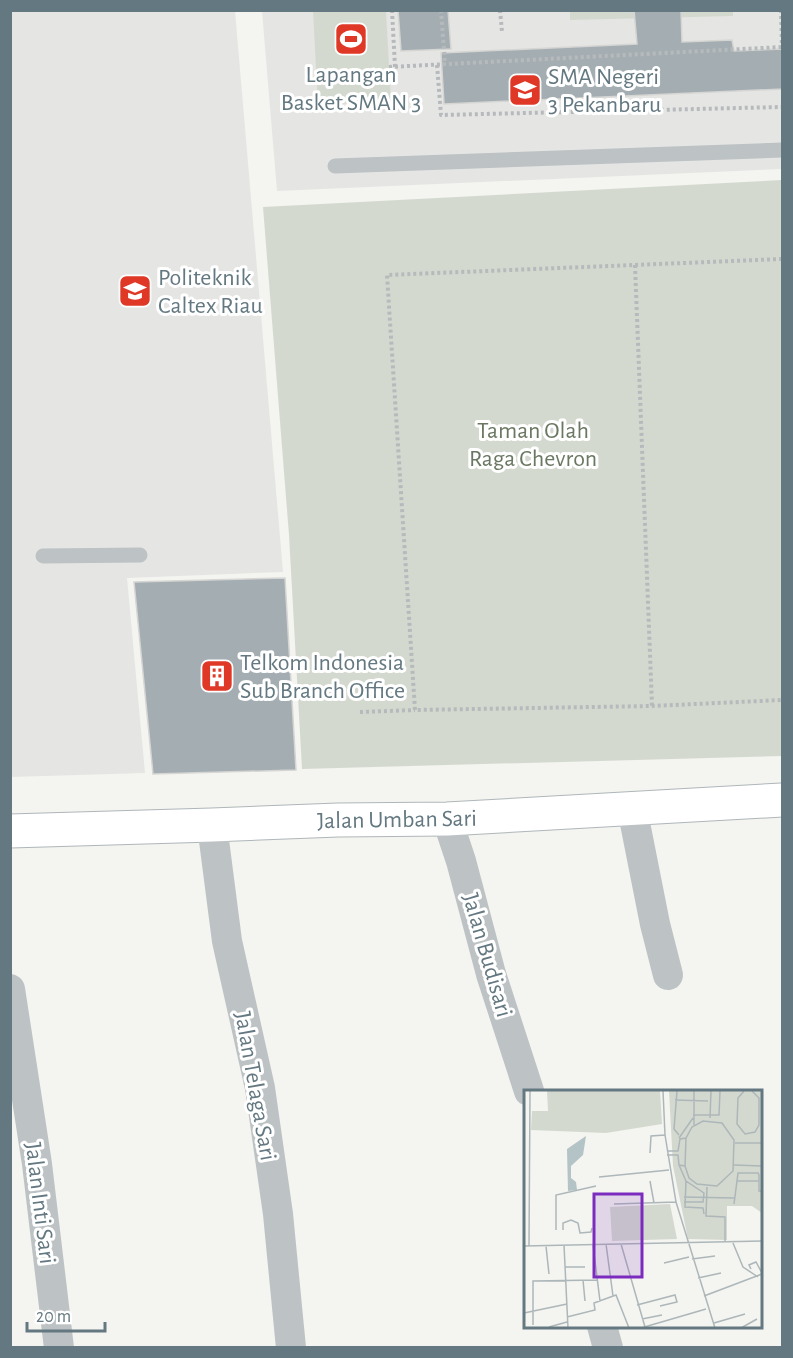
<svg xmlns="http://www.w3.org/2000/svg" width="793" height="1358" viewBox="0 0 793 1358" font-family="'Alegreya Sans',sans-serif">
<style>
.built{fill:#e5e5e4}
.green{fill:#d4d9cf}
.building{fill:#a4aeb2;stroke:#d5d5d3;stroke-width:1.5}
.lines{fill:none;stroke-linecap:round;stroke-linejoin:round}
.secondary-casing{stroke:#afb6b9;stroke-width:35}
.path{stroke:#b7babc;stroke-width:4;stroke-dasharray:3 3;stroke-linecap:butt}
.service{stroke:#bdc2c4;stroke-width:15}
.minor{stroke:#bdc2c4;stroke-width:30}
.secondary{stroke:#fff;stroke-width:33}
.labels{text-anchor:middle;stroke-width:6;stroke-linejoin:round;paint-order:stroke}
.poi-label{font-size:24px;fill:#647881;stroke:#fff;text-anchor:start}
.park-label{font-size:24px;fill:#6a7862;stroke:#fff}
.street-label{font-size:24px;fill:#647881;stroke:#fff}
.inset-road{fill:none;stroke:#adb7ba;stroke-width:1.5}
.view{fill:#7b2cbf;fill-opacity:0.15;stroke:#7b2cbf;stroke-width:3}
.inset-edge{fill:none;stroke:#647881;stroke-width:3}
</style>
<rect width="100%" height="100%" fill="#f4f4f0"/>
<g class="built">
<polygon points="10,11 235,11 283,572 127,578 145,773 11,777"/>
<polygon points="262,11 782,11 782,169 277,191"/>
</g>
<g class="green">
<polygon points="733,10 733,16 570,20 570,11"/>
<polygon points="313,11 386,11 391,101 318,105"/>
<polygon points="782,180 782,756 302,769 289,535 263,207"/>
</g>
<g class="building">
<polygon points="398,10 448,10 451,49 401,51"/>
<polygon points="634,10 681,10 682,42 732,40 734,51 783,49 783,89 444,104 441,53 637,44"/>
<polygon points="285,578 296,770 153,774 134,582"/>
</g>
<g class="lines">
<defs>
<polyline id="secondary" points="10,831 212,825 338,820 447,819 782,800"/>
</defs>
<use href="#secondary" class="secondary-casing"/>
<g class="path">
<polyline points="392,10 395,67"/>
<polyline points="441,10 445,64"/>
<polyline points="500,10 502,32"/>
<polyline points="781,10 782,47"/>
<polyline points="437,65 441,115 782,107"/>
<polyline points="389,67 782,47"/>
<polyline points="782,259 387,275 415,710 652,706 782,700"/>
<polyline points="635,265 652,706"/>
<polyline points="360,712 415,710"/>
</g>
<g class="service">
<polyline points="335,166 782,150"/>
<polyline points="43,556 140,555"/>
</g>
<g class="minor">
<polyline points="632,808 655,924 668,975"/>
<polyline points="447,819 461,861 491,974 529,1091"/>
<polyline points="212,825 227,941 260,1088 278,1214 291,1348"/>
<polyline points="10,989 37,1164 59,1348"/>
<polyline points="602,1326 608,1348"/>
</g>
<use href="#secondary" class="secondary"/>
</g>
<defs>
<symbol id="stadium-square" viewBox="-11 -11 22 22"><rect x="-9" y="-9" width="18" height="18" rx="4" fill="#df3826" stroke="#fff"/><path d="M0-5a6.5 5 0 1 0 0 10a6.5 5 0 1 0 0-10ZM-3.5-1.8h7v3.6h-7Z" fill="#fff"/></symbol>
<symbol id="school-square" viewBox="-11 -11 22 22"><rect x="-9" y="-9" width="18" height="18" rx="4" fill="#df3826" stroke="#fff"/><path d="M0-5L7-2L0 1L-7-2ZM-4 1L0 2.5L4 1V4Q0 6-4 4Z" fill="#fff"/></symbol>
<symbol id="university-square" viewBox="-11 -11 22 22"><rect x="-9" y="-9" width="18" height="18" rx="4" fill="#df3826" stroke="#fff"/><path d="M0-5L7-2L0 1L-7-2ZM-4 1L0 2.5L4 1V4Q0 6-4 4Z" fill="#fff"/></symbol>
<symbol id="building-square" viewBox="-11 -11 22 22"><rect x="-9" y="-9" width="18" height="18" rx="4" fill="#df3826" stroke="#fff"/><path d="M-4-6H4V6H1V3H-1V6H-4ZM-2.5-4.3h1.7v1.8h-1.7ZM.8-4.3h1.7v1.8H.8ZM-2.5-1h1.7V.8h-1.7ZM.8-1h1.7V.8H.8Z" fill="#fff"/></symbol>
</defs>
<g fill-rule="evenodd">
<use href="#stadium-square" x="332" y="20" width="38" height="38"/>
<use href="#school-square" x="506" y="71" width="38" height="38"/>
<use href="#university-square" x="116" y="272" width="38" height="38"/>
<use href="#building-square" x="198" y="657" width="38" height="38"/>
</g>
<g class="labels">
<g class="poi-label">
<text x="351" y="82" text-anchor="middle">Lapangan<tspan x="351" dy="28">Basket SMAN 3</tspan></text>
<text x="548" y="84">SMA Negeri<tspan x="548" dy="28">3 Pekanbaru</tspan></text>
<text x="158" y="285">Politeknik<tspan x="158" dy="28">Caltex Riau</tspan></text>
<text x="240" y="670">Telkom Indonesia<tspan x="240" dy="28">Sub Branch Office</tspan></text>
</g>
<g class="park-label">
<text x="533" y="438">Taman Olah<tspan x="533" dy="28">Raga Chevron</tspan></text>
</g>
<g class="street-label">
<text transform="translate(397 819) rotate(-1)" y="8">Jalan Umban Sari</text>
<text transform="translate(488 955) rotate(74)" y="8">Jalan Budisari</text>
<text transform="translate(256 1086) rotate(80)" y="8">Jalan Telaga Sari</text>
<text transform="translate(41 1203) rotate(83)" y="8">Jalan Inti Sari</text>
</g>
</g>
<g transform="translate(524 1090)">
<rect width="238" height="238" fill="#f4f4f0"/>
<path d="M 23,1 L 136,1 L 138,34 L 82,43 L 7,40 L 8,21 L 24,21 ZM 145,1 L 238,1 L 238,123 L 228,116 L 203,116 L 203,150 L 164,149 L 149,76 ZM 146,114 L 153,149 L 88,151 L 86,117 Z" fill="#d4d9cf"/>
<path d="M 62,46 L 59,65 L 47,76 L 47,88 L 52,92 L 53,100 L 44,101 L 43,59 Z" fill="#b4c3c5"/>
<path class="inset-road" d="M 139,1 L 141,45 L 152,112 L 191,238M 153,1 L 150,39 L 155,45M 220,1 L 214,8 L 213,34 L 221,44 L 231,42 L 235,35 L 235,8 L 228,1M 151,10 L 184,11M 169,25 L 195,25 L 196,1M 186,28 L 187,1M 170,35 L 170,1M 155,48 L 169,28M 211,53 L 238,53M 143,61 L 154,61 L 156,49 L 162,48 L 168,37 L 179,31 L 198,33 L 210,50 L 209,81 L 193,96 L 173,94 L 165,88 L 161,76 L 155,75 L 154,65 L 143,65M 126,63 L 127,46 L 141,45M 155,75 L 162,91 L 180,103 L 179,112 L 160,112M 210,75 L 238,76M 161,76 L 162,48M 75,87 L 145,80M 126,91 L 130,113M 162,91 L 161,117 L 179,118 L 180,124M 235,91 L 213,91 L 214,83 L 234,83 L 235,85 L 235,101 L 238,101M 183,97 L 182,126 L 201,127 L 201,151M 160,107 L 210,108M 90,114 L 152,112M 210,114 L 213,91M 32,140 L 32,105 L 72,96M 39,140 L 39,133 L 47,130 L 54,133 L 56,143 L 67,142 L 68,138M 209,153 L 219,177 L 234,187M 82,154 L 89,206M 97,154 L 121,237M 40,155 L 44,238M 69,155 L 76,211M 0,156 L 238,151M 5,156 L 6,1M 22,156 L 25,184M 168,169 L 191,166M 140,173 L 165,167M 41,177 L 61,177M 227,179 L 225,175 L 232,172 L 238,183M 174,188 L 197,183M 59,190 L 61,211M 180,206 L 238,184M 113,215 L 151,205 L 153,212 L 136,216M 0,223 L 43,214M 43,227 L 71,220 L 70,213 L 92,205 L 105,238M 118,229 L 138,225M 190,233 L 221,224M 9,235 L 9,191 L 74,190M 25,237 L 43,232M 117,238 L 182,219M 217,238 L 233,229"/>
<path class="view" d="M 70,104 L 118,104 L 118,187 L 70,187 Z"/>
<rect width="238" height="238" class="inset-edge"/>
</g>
<rect width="793" height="1358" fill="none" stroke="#647881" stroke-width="24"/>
<path d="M27 1322v9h78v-9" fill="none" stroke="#647881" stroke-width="3"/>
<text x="36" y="1322" font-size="18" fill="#647881" stroke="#ffffff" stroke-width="4.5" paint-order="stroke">20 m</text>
</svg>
